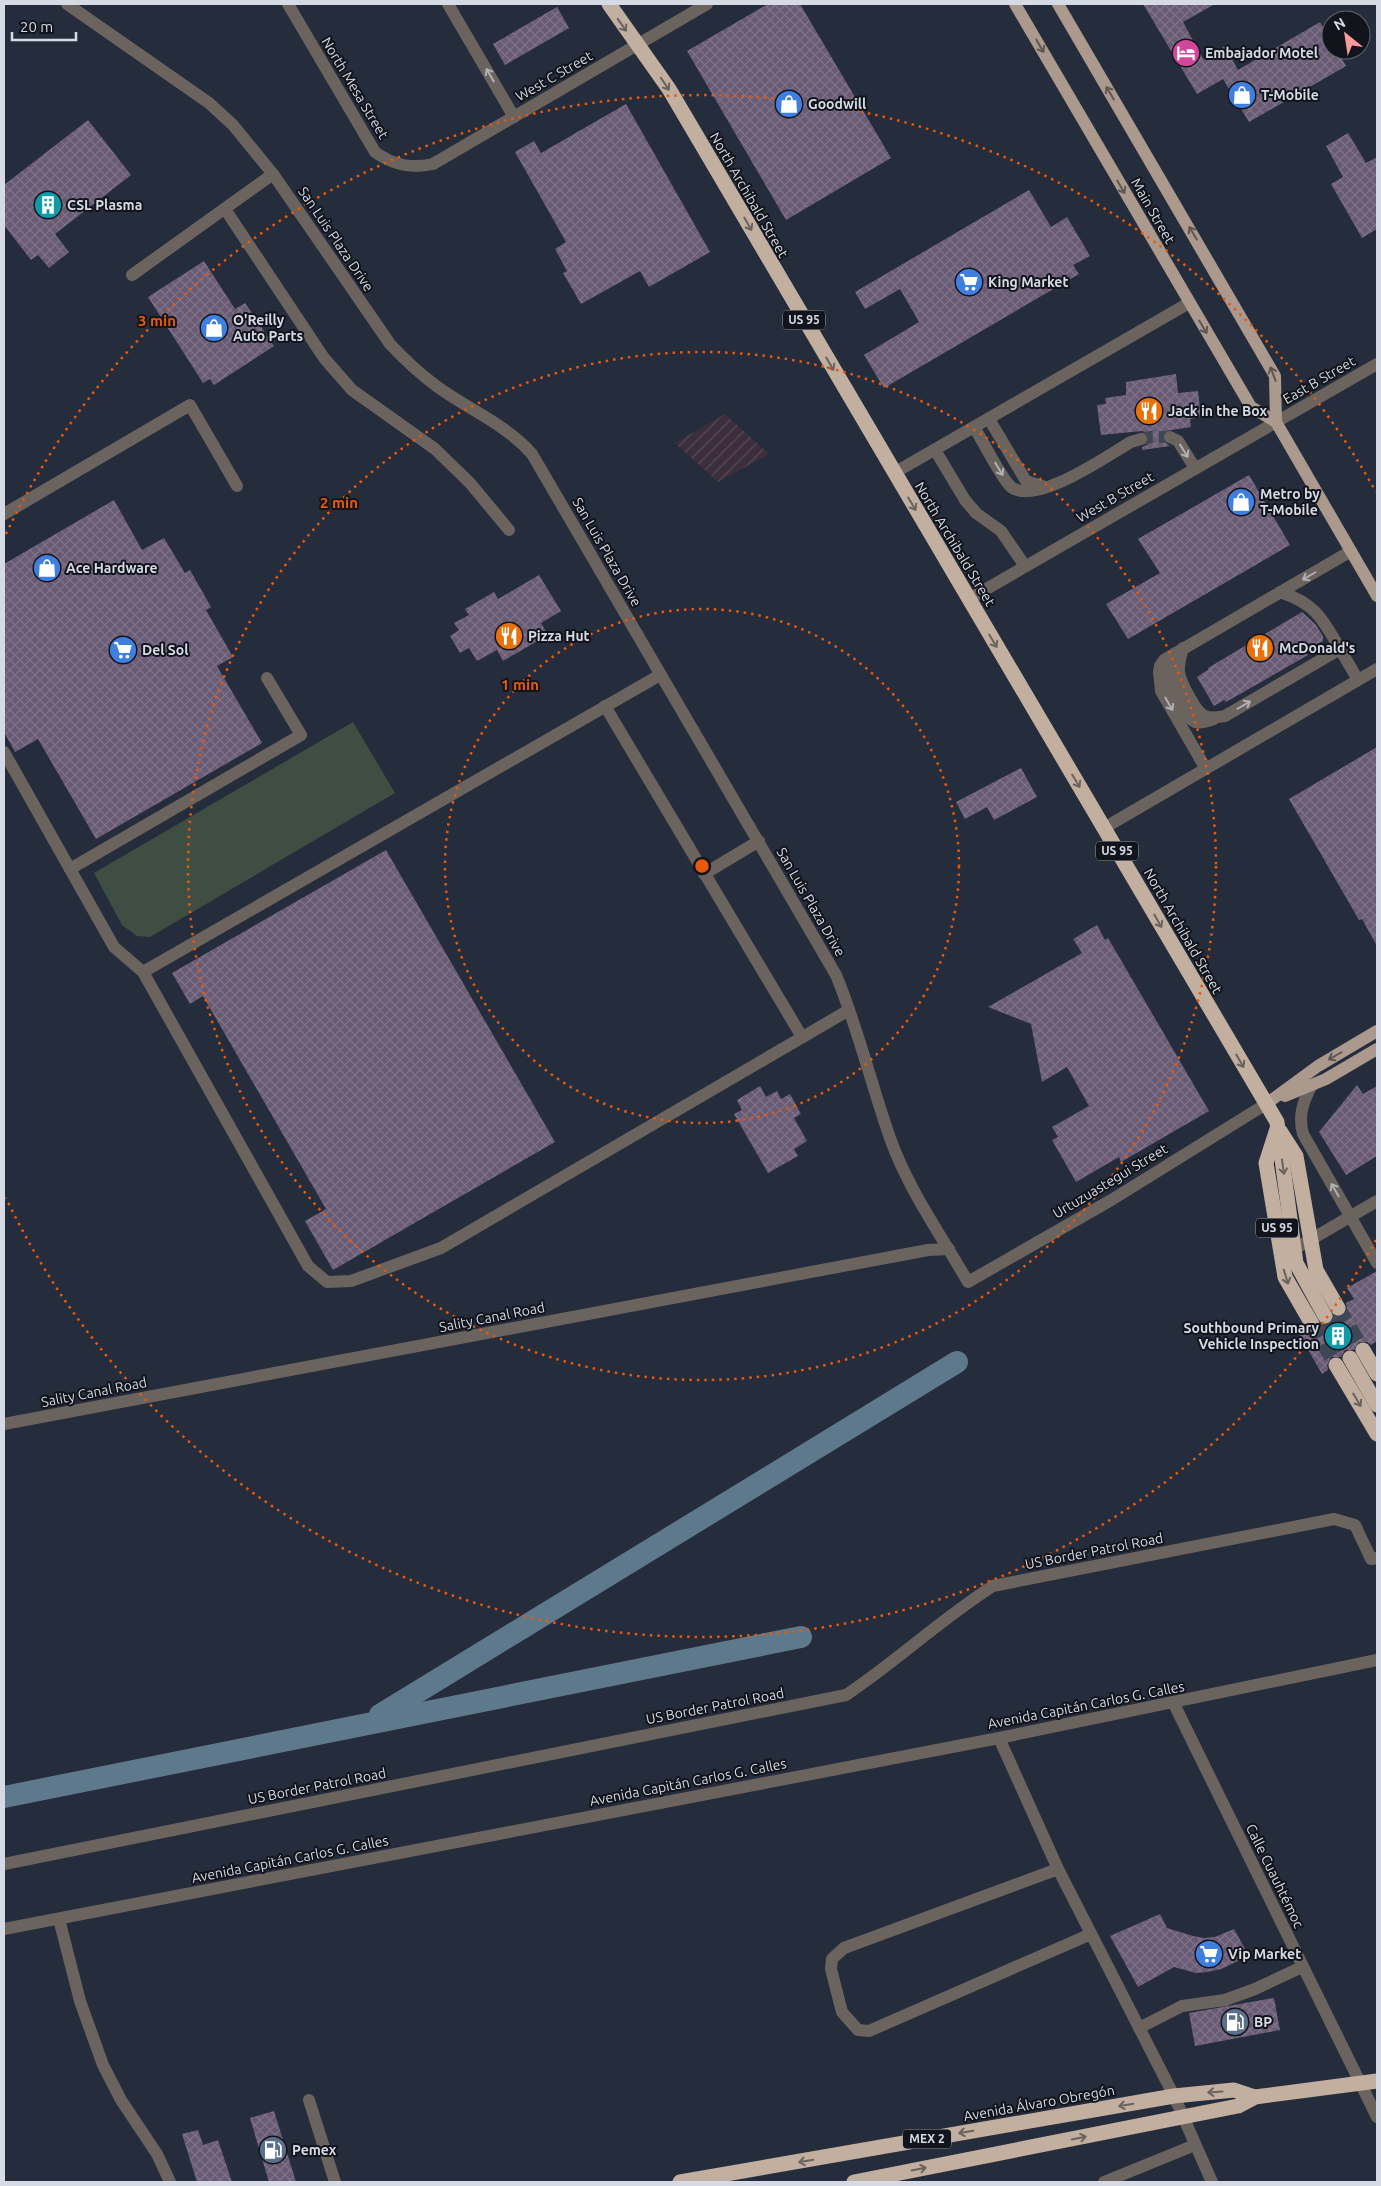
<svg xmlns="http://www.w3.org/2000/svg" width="1381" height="2186" viewBox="0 0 1381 2186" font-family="Ubuntu,sans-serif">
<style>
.industrial{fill:url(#industrial-furrows)}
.green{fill:#3f4e42}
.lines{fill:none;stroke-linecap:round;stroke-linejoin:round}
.canal{stroke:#5e798c;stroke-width:22}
.building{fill:url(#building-cross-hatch)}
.minor-tunnel{stroke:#3f4655;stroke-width:12;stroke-dasharray:12 6;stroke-linecap:butt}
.highway-tunnel{stroke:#3f4655;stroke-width:15;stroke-dasharray:15 8;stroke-linecap:butt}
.minor{stroke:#6b635d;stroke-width:12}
.major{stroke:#aa998c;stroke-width:12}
.highway{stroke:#c2af9f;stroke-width:15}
.oneway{stroke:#6a625e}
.oneway2{stroke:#5e5654}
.oneway3{stroke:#b0b0b5}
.ring{fill:none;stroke:#e8590c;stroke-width:2.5;stroke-dasharray:2.5 5}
.labels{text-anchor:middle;stroke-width:4;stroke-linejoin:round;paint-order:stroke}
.shield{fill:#12141c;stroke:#9a9fa9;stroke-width:1}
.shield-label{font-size:12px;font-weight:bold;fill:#d5dae5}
.poi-label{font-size:14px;font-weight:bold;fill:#d5dae5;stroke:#12141c;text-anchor:start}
.street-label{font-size:14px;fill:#d5dae5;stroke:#12141c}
.centre{fill:#e8590c;stroke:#12141c;stroke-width:2.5}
.ring-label{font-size:15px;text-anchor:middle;font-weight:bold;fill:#e8590c;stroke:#12141c;stroke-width:4;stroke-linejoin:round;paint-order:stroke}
</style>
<defs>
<pattern id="industrial-furrows" width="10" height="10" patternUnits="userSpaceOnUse" patternTransform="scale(1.25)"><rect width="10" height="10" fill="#3c2e3c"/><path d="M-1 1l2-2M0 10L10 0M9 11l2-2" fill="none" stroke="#574c58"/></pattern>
<pattern id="building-cross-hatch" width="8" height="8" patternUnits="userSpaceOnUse" patternTransform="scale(1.25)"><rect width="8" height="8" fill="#695b74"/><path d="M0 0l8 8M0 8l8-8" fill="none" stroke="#7e7288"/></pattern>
</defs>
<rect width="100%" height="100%" fill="#252c3c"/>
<polygon class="industrial" points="725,414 769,454 718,482 675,443"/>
<polygon class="green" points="353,722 395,793 150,937 137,936 122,925 94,873"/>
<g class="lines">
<g class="canal">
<polyline points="380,1715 957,1362"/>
<polyline points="4,1797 801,1637"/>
</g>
</g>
<g class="building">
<polygon points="768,4 800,4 891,158 786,220 687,51"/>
<polygon points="1143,4 1215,4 1183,22 1203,59 1225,46 1238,70 1320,22 1331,40 1331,50 1337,50 1346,66 1249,122 1223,79 1197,94"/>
<polygon points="557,7 569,28 505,65 493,44"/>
<polygon points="626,104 710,252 649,287 640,271 581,304 563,273 567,271 555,249 566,242 515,152 534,141 541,153"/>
<polygon points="88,120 131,175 55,234 69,252 49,268 38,255 31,260 4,225 4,185"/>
<polygon points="1348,133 1366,163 1377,157 1377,229 1362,238 1331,184 1343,177 1326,146"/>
<polygon points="1029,190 1051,227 1067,217 1090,256 1073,265 1079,274 884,388 864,355 919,322 900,289 865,309 855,292"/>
<polygon points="204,261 235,309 245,303 274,346 214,385 210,379 203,383 148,297"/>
<polygon points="1176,374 1178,393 1198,391 1201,417 1190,419 1191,427 1165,431 1163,434 1163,441 1170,446 1142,450 1142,447 1147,445 1149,440 1147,433 1142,431 1101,435 1097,405 1106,404 1105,398 1126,395 1126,382"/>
<polygon points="1249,475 1290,545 1128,639 1106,604 1160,573 1138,539"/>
<polygon points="114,500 142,550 164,538 185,573 190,570 211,607 206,610 233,657 217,666 262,743 96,839 38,739 15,752 4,732 4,564"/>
<polygon points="539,575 561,611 541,623 548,635 503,661 497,650 477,661 469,648 460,653 450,636 459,630 454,623 469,615 465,609 494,592 498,599"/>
<polygon points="1302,612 1316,625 1323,636 1323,641 1306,651 1308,655 1226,702 1224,700 1214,706 1197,677 1209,669 1208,668"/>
<polygon points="1377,747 1377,946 1362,919 1359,920 1289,799"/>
<polygon points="1021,768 1037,797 994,820 987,807 965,819 956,802"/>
<polygon points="386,850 555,1142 333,1270 305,1221 326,1209 203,996 190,1004 172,973"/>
<polygon points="1097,925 1105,940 1108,938 1209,1111 1121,1162 1119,1157 1076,1182 1052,1140 1058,1137 1052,1127 1089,1106 1067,1067 1042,1082 1031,1024 988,1007 1082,953 1073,939"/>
<polygon points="1357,1085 1363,1094 1377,1086 1377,1156 1346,1175 1319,1132"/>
<polygon points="760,1086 766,1097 777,1091 781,1099 790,1094 801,1114 794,1118 807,1141 794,1149 798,1156 768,1173 734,1114 742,1110 737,1100"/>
<polygon points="1377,1271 1377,1341 1371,1345 1367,1342 1359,1342 1354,1350 1345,1350 1341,1357 1331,1357 1327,1365 1328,1370 1322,1374 1298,1332 1304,1328 1308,1332 1316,1332 1321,1324 1330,1324 1334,1316 1343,1316 1347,1308 1346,1303 1354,1299 1347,1288"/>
<polygon points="1160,1914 1167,1928 1193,1936 1204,1938 1215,1937 1234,1929 1249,1956 1221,1969 1207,1972 1196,1973 1174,1967 1138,1987 1110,1936"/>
<polygon points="1274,1998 1280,2030 1195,2046 1189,2013"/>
<polygon points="274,2111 296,2182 269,2182 250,2118"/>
<polygon points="198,2130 203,2145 218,2140 232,2182 197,2182 182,2134"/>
</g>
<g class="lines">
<polyline class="minor-tunnel" points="1141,439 1151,437 1170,437"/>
<g class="highway-tunnel">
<polyline points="1338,1308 1363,1350"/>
<polyline points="1325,1316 1350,1358"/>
<polyline points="1312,1324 1336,1365"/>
</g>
<g class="minor">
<path d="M 67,4 L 209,103 L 233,125 L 273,174 L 390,344 C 404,359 419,373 435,385 C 467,409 506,424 532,454 L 836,975 C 858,1028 871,1084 890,1138 C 908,1189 941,1235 968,1282 L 1113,1199 L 1266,1104"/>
<path d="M 288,4 L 375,152 C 393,165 411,169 433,164 L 707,4"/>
<polyline points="448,4 514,117"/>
<polyline points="225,209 324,358 352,390 435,449 470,483 509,530"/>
<polyline points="132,275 273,174"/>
<polyline points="989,419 1026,481 1045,487"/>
<path d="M 974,427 C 983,441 1000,476 1010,486 C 1034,508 1108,455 1131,442 L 1141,439"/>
<polyline points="1170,437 1178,441 1195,468"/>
<polyline points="935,450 965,500 976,513 1001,531 1025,566"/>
<polyline points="894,473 1189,303"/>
<polyline points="4,514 190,405 237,486"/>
<polyline points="969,599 1377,364"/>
<path d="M 1183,648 C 1181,656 1178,664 1179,672 C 1181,683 1196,713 1205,716 C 1212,719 1219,717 1225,716 L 1340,649 C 1322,618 1316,604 1280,592"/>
<polyline points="1340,649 1358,680"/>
<path d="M 1175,653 C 1172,660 1169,666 1169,673 C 1169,684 1185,718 1195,722 C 1201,724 1208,721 1214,719"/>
<polyline points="660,675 143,972 308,1266 327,1282 351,1281 441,1248 849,1010"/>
<polyline points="605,706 802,1037"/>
<polyline points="4,752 114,947 143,972"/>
<polyline points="1206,769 1161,691 1159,672 1160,666 1164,660 1351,551"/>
<polyline points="1104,828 1377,669"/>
<polyline points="70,869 301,735 267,678"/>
<polyline points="704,874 759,841"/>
<path d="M 1312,1085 C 1303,1101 1298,1116 1303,1134 L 1377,1263"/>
<polyline points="1286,1254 1377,1201"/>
<polyline points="4,1424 928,1250 949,1249"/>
<polyline points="1173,1702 1377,2117"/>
<polyline points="999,1738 1058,1869 1174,2096 1212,2182"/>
<path d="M 4,1864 L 846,1695 C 897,1661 941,1619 993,1586 L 1334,1519 L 1355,1525 L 1371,1559 L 1377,1558"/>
<polyline points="1058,1869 844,1948 832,1959 831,1969 842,2012 858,2030 869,2031 1091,1934"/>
<polyline points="59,1919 80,2001 103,2065 121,2100 157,2154 170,2182"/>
<polyline points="4,1929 999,1738 1377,1660"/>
<polyline points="1139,2028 1182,2006 1225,2000 1255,1989 1302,1967"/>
<polyline points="309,2100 335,2182"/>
<polyline points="1104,2182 1195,2145"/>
</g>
<g class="major">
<polyline points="1015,4 1251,407 1276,422 1377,596"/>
<polyline points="1058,4 1275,376 1276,422"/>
<polyline points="1285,1096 1326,1079 1377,1049"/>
<polyline points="1266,1104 1318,1066 1377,1031"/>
</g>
<g class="highway">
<polyline points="609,4 669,89 1277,1122 1296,1263 1325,1316"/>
<polyline points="1277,1129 1266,1163 1285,1277 1312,1324"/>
<polyline points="1280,1131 1296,1156 1316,1270 1338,1308"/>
<polyline points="1363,1350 1377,1374"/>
<polyline points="1350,1358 1377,1405"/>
<polyline points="1336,1365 1377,1434"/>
<polyline points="680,2182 1174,2096 1234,2090 1255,2097"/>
<polyline points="854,2182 1238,2106 1255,2097 1377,2081"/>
</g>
</g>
<defs><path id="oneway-shaft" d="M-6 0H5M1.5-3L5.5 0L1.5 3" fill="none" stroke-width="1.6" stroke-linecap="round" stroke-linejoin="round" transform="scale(1.25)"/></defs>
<g class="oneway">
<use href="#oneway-shaft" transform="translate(622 25) rotate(55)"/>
<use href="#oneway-shaft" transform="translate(665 84) rotate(56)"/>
<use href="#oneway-shaft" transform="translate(748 224) rotate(60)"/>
<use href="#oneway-shaft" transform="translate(830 364) rotate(60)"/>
<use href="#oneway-shaft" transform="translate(912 504) rotate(59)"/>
<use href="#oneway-shaft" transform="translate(993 641) rotate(59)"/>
<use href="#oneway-shaft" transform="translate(1076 781) rotate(59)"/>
<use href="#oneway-shaft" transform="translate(1158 921) rotate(60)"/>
<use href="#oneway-shaft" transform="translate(1240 1061) rotate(60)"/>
<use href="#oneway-shaft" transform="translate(1283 1167) rotate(82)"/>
<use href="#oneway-shaft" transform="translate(1286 1277) rotate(73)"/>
<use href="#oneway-shaft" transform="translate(1357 1400) rotate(59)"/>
<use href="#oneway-shaft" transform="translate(1215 2092) rotate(176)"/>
<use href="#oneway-shaft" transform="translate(1126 2105) rotate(170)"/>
<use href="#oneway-shaft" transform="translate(966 2132) rotate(170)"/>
<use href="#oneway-shaft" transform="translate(1079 2138) rotate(-11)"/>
<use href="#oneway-shaft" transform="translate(806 2161) rotate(170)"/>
<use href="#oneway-shaft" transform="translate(919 2169) rotate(-11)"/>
</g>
<g class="oneway2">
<use href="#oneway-shaft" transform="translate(1040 46) rotate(60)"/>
<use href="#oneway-shaft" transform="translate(1110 93) rotate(-121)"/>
<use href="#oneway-shaft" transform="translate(1121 187) rotate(60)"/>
<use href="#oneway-shaft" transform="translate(1193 233) rotate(-121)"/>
<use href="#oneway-shaft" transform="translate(1203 327) rotate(59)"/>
<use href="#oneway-shaft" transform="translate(1273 374) rotate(-111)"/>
<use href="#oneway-shaft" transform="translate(1335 1056) rotate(150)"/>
</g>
<g class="oneway3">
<use href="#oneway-shaft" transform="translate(490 75) rotate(-120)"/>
<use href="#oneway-shaft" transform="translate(1184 451) rotate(58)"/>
<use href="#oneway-shaft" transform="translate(999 469) rotate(59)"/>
<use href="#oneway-shaft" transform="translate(1309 576) rotate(150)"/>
<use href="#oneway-shaft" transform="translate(1169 704) rotate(60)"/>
<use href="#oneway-shaft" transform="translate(1244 705) rotate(-30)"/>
<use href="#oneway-shaft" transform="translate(1335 1190) rotate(-120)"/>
</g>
<g class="ring">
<circle cx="702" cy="866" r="257"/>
<circle cx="702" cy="866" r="514"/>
<path d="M1376 1240A771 771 0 0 1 6 1198M6 534A771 771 0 0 1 1376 492"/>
</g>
<defs>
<symbol id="hotel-disc" viewBox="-11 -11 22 22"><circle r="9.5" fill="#d1479c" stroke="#12141c"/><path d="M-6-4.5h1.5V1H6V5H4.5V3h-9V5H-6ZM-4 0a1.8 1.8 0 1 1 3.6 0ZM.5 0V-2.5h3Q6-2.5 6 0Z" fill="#fff"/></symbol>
<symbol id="shop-disc" viewBox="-11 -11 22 22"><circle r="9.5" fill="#3f7fe0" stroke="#12141c"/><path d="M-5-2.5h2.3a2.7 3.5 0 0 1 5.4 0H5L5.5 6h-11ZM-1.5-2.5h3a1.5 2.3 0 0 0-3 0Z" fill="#fff"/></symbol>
<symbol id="building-disc" viewBox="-11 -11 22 22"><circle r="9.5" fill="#0f9aa8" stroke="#12141c"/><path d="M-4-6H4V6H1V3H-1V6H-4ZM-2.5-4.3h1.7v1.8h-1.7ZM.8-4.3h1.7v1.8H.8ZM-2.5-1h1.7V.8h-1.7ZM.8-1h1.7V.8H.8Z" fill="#fff"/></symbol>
<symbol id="supermarket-disc" viewBox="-11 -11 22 22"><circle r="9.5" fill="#3f7fe0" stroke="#12141c"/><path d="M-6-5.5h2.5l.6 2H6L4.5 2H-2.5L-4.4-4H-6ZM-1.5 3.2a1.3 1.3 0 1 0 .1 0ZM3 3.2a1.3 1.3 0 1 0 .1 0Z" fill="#fff"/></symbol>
<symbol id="restaurant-disc" viewBox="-11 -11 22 22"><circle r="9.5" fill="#e8710a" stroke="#12141c"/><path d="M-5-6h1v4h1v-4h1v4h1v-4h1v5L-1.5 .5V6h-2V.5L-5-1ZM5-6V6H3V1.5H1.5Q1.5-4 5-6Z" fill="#fff"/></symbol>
<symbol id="fuel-disc" viewBox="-11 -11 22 22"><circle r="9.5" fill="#5c6f8a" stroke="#12141c"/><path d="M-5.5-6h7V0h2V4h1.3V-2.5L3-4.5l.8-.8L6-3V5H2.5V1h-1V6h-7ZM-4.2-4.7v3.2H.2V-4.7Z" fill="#fff"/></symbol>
</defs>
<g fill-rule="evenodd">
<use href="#hotel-disc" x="1170" y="37" width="32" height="32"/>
<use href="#shop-disc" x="1226" y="79" width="32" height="32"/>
<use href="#shop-disc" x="773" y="88" width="32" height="32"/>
<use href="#building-disc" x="32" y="189" width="32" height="32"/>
<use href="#supermarket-disc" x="953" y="266" width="32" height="32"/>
<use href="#shop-disc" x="198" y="312" width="32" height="32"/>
<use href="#restaurant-disc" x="1133" y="395" width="32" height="32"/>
<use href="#shop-disc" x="1225" y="486" width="32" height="32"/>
<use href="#shop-disc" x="31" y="552" width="32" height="32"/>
<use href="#restaurant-disc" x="493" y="620" width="32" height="32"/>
<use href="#restaurant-disc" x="1244" y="632" width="32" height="32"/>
<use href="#supermarket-disc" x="107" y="634" width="32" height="32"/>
<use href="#building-disc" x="1322" y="1320" width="32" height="32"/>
<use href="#supermarket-disc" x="1193" y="1938" width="32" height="32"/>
<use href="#fuel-disc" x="1219" y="2006" width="32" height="32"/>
<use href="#fuel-disc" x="257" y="2134" width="32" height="32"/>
</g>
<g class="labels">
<g class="shield">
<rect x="783" y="310.5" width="42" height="19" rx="4"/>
<rect x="1096" y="841.5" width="42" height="19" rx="4"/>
<rect x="1256" y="1218.5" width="42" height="19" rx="4"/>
<rect x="903" y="2129.5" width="48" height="19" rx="4"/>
</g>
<g class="shield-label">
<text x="804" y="324">US 95</text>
<text x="1117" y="855">US 95</text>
<text x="1277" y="1232">US 95</text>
<text x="927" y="2143">MEX 2</text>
</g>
<g class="poi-label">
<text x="1205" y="58">Embajador Motel</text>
<text x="1261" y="100">T-Mobile</text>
<text x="808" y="109">Goodwill</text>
<text x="67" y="210">CSL Plasma</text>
<text x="988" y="287">King Market</text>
<text x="233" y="325">O'Reilly<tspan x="233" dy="16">Auto Parts</tspan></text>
<text x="1168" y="416">Jack in the Box</text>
<text x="1260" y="499">Metro by<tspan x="1260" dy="16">T-Mobile</tspan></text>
<text x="66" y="573">Ace Hardware</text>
<text x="528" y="641">Pizza Hut</text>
<text x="1279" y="653">McDonald's</text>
<text x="142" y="655">Del Sol</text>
<text x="1319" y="1333" text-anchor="end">Southbound Primary<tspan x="1319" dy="16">Vehicle Inspection</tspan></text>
<text x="1228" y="1959">Vip Market</text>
<text x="1254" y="2027">BP</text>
<text x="292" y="2155">Pemex</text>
</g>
<g class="street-label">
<text transform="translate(554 76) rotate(-30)" y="5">West C Street</text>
<text transform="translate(355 88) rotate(59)" y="5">North Mesa Street</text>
<text transform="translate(749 195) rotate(60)" y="5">North Archibald Street</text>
<text transform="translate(1153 211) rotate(60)" y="5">Main Street</text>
<text transform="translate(336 239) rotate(56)" y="5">San Luis Plaza Drive</text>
<text transform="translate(1319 380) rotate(-30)" y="5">East B Street</text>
<text transform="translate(1115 497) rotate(-30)" y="5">West B Street</text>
<text transform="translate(955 544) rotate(59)" y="5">North Archibald Street</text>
<text transform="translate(607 552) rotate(60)" y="5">San Luis Plaza Drive</text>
<text transform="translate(811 902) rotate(60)" y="5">San Luis Plaza Drive</text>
<text transform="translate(1183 931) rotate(60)" y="5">North Archibald Street</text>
<text transform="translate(1110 1181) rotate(-31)" y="5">Urtuzuastegui Street</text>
<text transform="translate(492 1317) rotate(-11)" y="5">Sality Canal Road</text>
<text transform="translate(94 1392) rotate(-11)" y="5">Sality Canal Road</text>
<text transform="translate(1094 1551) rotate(-11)" y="5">US Border Patrol Road</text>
<text transform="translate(1086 1705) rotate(-11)" y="5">Avenida Capitán Carlos G. Calles</text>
<text transform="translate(715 1706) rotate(-11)" y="5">US Border Patrol Road</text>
<text transform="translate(688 1782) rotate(-11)" y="5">Avenida Capitán Carlos G. Calles</text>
<text transform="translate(317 1786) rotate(-11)" y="5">US Border Patrol Road</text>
<text transform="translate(290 1859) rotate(-11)" y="5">Avenida Capitán Carlos G. Calles</text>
<text transform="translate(1275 1876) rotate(64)" y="5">Calle Cuauhtémoc</text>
<text transform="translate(1039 2103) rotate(-10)" y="5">Avenida Álvaro Obregón</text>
</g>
</g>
<circle cx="702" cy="866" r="8" class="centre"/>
<g class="ring-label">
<text x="157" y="326">3 min</text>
<text x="339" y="508">2 min</text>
<text x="520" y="690">1 min</text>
</g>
<rect width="1381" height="2186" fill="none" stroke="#d5dae5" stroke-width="10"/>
<g transform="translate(1346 35) rotate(330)"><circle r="24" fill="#12141c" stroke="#60636c"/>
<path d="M0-4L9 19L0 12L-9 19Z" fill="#f59b9b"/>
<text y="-8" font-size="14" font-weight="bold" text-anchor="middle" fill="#d5dae5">N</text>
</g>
<path d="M12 32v8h64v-8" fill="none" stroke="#d5dae5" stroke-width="2.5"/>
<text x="20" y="32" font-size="15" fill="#d5dae5" stroke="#12141c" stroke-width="4" paint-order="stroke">20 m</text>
</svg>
